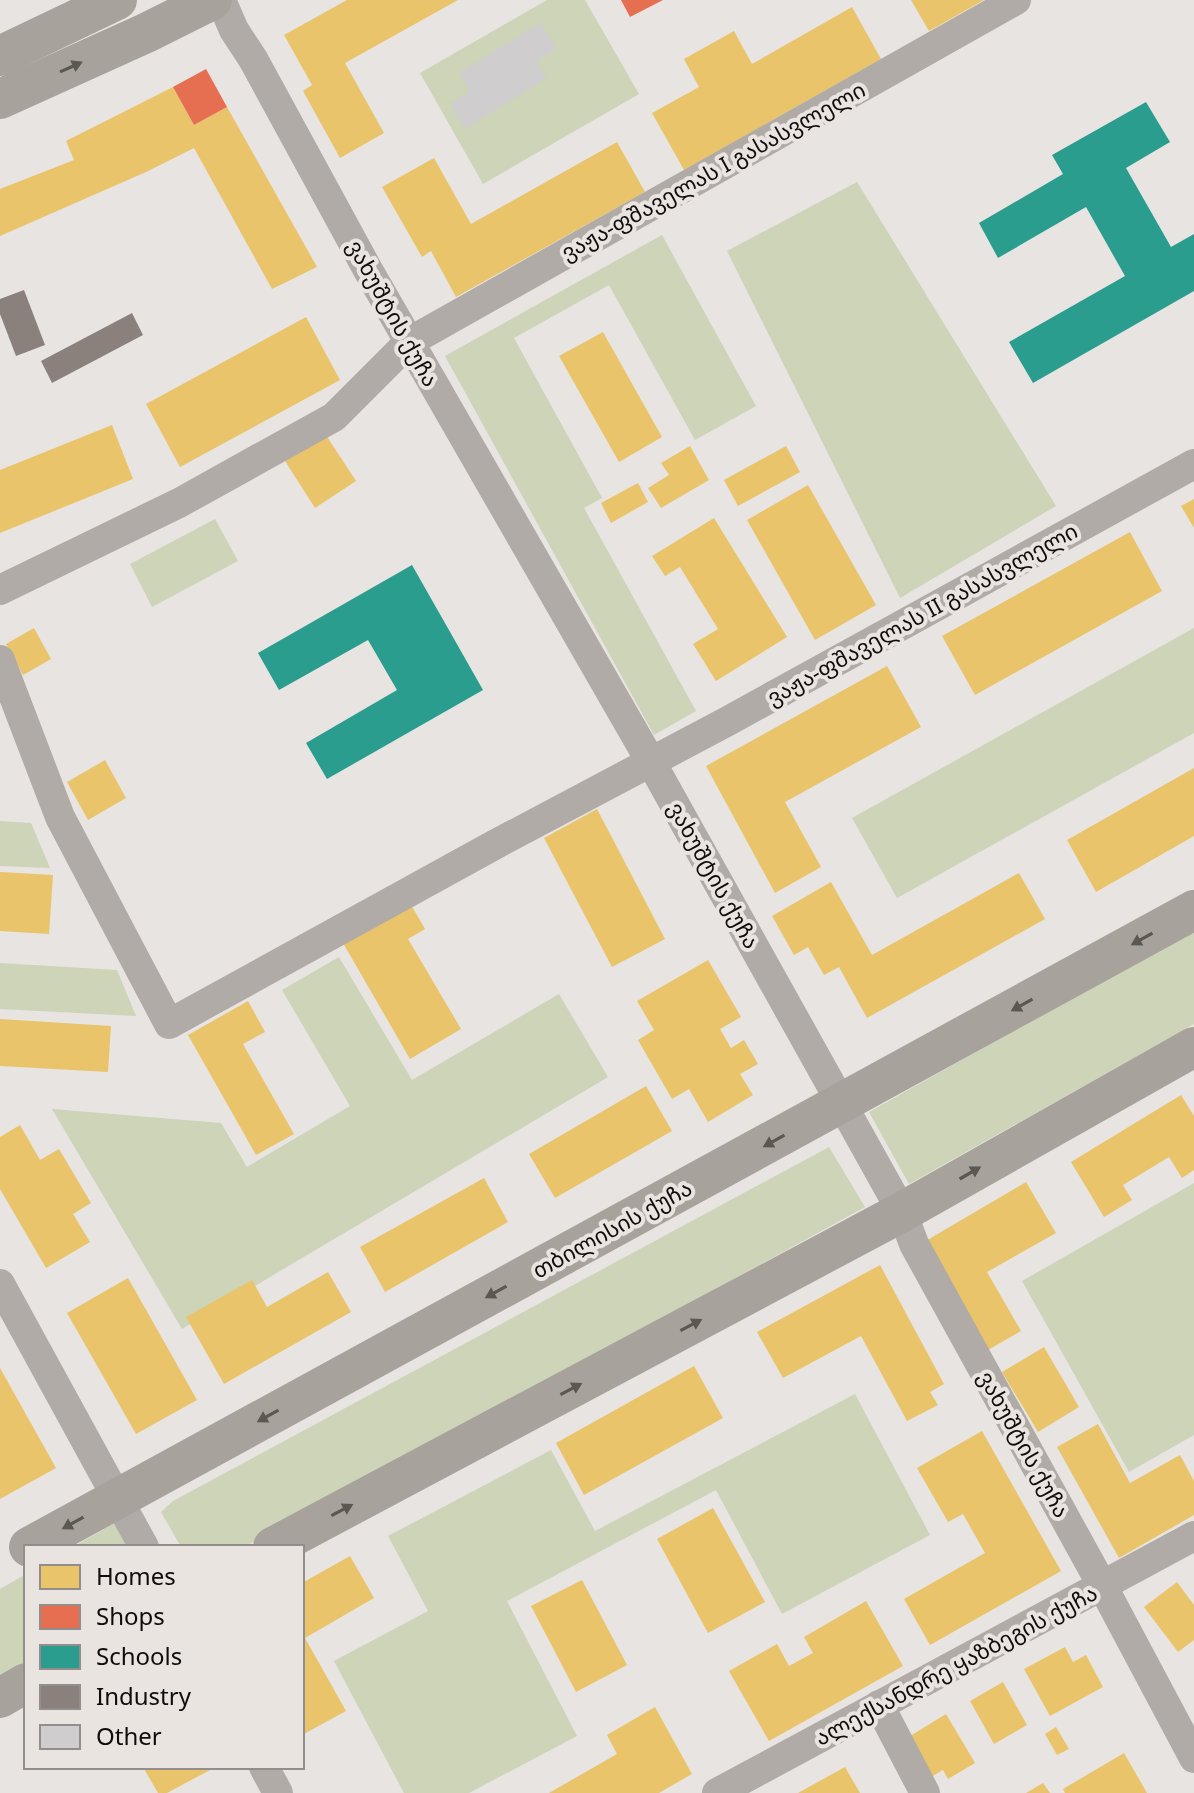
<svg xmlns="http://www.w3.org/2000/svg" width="1194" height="1793" viewBox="0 0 1194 1793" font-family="'Noto Sans','Noto Sans Georgian',sans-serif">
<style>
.green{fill:#cdd4b8}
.homes{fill:#e9c46a}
.shops{fill:#e76f51}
.schools{fill:#2a9d8f}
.industry{fill:#8a817c}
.building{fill:#cfcdcd}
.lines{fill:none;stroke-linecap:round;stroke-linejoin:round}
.minor{stroke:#b0aba6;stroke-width:30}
.major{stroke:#a7a39c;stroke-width:40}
.oneway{fill:#5b5854}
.labels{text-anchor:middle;stroke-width:8;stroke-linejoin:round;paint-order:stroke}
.street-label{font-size:22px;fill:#0f0d0c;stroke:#e9e4e0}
</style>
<rect width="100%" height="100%" fill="#e7e4e2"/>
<g class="green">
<polygon points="547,0 585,0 639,94 483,184 420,73"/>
<polygon points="857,182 1056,506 900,598 727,251"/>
<polygon points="662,235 756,406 695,440 609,285 514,338 602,498 584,508 696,711 654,735 445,356"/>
<polygon points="215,519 238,561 152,607 130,564"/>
<polygon points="1194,628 1194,733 897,898 852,818"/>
<polygon points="0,821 31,823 50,868 0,866"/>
<polygon points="1194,930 1194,1024 909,1184 869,1112"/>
<polygon points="339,957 412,1080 559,994 608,1077 182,1329 52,1109 221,1123 247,1167 350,1106 282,990"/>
<polygon points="0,963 117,970 136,1016 0,1009"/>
<polygon points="829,1147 865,1207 244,1547 181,1547 161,1512 173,1501"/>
<polygon points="1194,1183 1194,1435 1129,1472 1022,1281"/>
<polygon points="855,1394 930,1535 782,1614 716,1490 507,1601 577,1736 469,1793 404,1793 334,1661 428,1611 388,1536 551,1450 595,1531"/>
<polygon points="116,1522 131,1547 73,1547"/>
<polygon points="26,1574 26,1669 0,1684 0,1589"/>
</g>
<g class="homes">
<polygon points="347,0 458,0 345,63 384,133 340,158 303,91 312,85 284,35"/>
<polygon points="911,0 984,0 929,31"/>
<polygon points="852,7 881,59 684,170 652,113 699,87 684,59 734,31 752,64"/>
<polygon points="173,87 194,125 227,107 317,267 272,289 194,148 146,172 0,236 0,189 74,160 66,141"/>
<polygon points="617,142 645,192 456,297 431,251 422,257 382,187 434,158 471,224"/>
<polygon points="306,317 340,380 180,467 146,404"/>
<polygon points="603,332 662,437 619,462 559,356"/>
<polygon points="112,425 133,479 0,533 0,470"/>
<polygon points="324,432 356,481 315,508 283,458"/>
<polygon points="690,446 709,480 661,508 648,488 669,475 661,463"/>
<polygon points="786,446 800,472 738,506 724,480"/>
<polygon points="638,483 648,502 611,523 601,503"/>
<polygon points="808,485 876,605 815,640 747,520"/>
<polygon points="1194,499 1194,528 1181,506"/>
<polygon points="714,518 787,637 716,681 693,644 718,629 680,567 665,576 652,556"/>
<polygon points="1130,532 1162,591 975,695 942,636"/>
<polygon points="34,628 51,659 23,675 6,644"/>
<polygon points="887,666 921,727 785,802 821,867 775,893 706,766"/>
<polygon points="105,760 126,798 88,820 67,782"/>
<polygon points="1194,768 1194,836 1096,892 1067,840"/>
<polygon points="597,809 665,939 612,967 544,838"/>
<polygon points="0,872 53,875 49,934 0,931"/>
<polygon points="1019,873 1045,919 867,1018 839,967 824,975 808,947 794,955 772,916 831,882 872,955"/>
<polygon points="410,903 425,929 408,939 461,1029 410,1059 343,943"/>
<polygon points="708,960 741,1017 720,1029 731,1048 744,1040 758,1064 740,1074 753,1095 708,1122 689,1089 672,1099 638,1040 654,1030 637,1001"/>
<polygon points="248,1001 265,1032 243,1044 294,1134 256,1155 188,1035"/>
<polygon points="0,1019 111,1026 108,1072 0,1066"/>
<polygon points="646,1086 672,1131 555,1198 529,1154"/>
<polygon points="1181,1095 1194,1116 1194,1170 1182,1178 1169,1157 1123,1185 1132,1200 1104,1217 1071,1162"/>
<polygon points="20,1125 40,1160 59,1149 91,1203 73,1214 90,1242 46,1268 0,1189 0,1137"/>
<polygon points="484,1178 508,1222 385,1292 360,1247"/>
<polygon points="1026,1182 1056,1233 987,1272 1021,1331 988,1350 924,1242"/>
<polygon points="880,1265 944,1384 930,1392 938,1405 907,1421 861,1336 783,1378 757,1332"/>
<polygon points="328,1272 351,1312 224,1384 186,1317 252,1280 267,1307"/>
<polygon points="128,1278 197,1400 136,1434 67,1313"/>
<polygon points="1044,1347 1079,1407 1038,1432 1002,1372"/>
<polygon points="694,1366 723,1418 584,1495 556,1443"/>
<polygon points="0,1368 56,1468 0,1499"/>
<polygon points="1098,1424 1130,1483 1180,1455 1194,1481 1194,1515 1119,1558 1057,1447"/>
<polygon points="982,1431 1061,1571 930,1645 904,1599 985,1553 963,1514 948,1522 917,1468"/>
<polygon points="713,1508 765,1602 708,1633 657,1539"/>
<polygon points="350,1556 374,1598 305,1638 346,1711 302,1735 302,1583"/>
<polygon points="582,1580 627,1665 576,1692 531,1606"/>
<polygon points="1177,1582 1194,1605 1194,1640 1178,1652 1144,1607"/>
<polygon points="866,1601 903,1666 769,1741 729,1671 777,1644 789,1666 813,1653 804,1637"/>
<polygon points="1065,1647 1073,1662 1086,1655 1103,1687 1050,1716 1024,1669"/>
<polygon points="1003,1682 1027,1725 994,1744 970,1701"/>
<polygon points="655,1707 692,1774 659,1793 549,1793 617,1754 607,1735"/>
<polygon points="946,1714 975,1763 948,1779 943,1770 926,1780 902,1741"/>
<polygon points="1056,1727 1069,1749 1057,1755 1045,1734"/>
<polygon points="1124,1753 1147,1793 1065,1793 1063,1789"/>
<polygon points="143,1767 209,1767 210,1770 167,1793 158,1793"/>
<polygon points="845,1767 860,1793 798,1793"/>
<polygon points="1043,1783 1050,1793 1026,1793"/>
</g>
<g class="shops">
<polygon points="621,0 663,0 630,17"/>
<polygon points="206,69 227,107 194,125 173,87"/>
</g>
<g class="schools">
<polygon points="1146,102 1170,142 1126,168 1171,247 1194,234 1194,291 1033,383 1009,342 1125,276 1086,207 998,258 979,223 1063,174 1052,155"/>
<polygon points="412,565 483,690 327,779 306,743 397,690 368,640 279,690 258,653"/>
</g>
<g class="industry">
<polygon points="24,290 45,345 16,356 0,314 0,299"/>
<polygon points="132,313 143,335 52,383 41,361"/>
</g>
<polygon class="building" points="540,23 556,49 536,61 546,78 465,129 450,104 470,92 459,73"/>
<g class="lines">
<g class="minor">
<polyline points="221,0 234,30 253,59 368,270 651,762 902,1212 914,1244 1103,1587 1194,1758"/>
<polyline points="0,590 179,503 334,417 409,342 1016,0"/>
<polyline points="0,660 60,817 169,1024 496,844 728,721 1194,464"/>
<polyline points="0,1284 144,1547"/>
<polyline points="879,1705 925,1793"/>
<polyline points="264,1767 278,1793"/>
<polyline points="717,1793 1194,1536"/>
</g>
<g class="major">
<polyline points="0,56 117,0"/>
<polyline points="0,99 146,33 212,0"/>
<polyline points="29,1547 1194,910"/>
<polyline points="273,1547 902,1212 1194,1047"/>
<polyline points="0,1698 26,1683"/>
</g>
</g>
<defs><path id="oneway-solid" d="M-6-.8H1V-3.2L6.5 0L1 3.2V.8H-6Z" transform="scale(2)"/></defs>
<g class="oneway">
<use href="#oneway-solid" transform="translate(71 67) rotate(-24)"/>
<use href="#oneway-solid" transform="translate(1142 939) rotate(151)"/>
<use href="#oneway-solid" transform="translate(1022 1005) rotate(151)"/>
<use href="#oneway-solid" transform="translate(774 1141) rotate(151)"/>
<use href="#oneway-solid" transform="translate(970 1173) rotate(-30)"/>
<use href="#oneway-solid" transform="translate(496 1292) rotate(151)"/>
<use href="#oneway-solid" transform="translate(691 1325) rotate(-28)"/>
<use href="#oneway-solid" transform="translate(571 1389) rotate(-28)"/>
<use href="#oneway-solid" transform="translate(268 1416) rotate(151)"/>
<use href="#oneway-solid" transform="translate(342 1510) rotate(-28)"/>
<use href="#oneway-solid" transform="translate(73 1523) rotate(151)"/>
</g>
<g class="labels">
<g class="street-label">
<text transform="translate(713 171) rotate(-29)" y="8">ვაჟა-ფშაველას I გასასვლელი</text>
<text transform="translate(393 313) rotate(61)" y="8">ვახუშტის ქუჩა</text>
<text transform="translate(922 614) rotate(-29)" y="8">ვაჟა-ფშაველას II გასასვლელი</text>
<text transform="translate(714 875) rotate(61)" y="8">ვახუშტის ქუჩა</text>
<text transform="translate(612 1229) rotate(-29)" y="8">თბილისის ქუჩა</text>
<text transform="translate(1024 1444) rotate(61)" y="8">ვახუშტის ქუჩა</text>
<text transform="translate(956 1665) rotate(-28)" y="8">ალექსანდრე ყაზბეგის ქუჩა</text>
</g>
</g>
<rect x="24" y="1545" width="280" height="224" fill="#e9e4e0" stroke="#928e8b" stroke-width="2"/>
<rect x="40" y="1565" width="40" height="24" fill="#e9c46a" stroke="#928e8b" stroke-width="2"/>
<text x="96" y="1585" font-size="24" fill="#0f0d0c">Homes</text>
<rect x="40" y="1605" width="40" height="24" fill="#e76f51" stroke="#928e8b" stroke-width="2"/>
<text x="96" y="1625" font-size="24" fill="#0f0d0c">Shops</text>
<rect x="40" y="1645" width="40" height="24" fill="#2a9d8f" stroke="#928e8b" stroke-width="2"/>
<text x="96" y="1665" font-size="24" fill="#0f0d0c">Schools</text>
<rect x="40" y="1685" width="40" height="24" fill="#8a817c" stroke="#928e8b" stroke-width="2"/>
<text x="96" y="1705" font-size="24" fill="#0f0d0c">Industry</text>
<rect x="40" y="1725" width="40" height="24" fill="#cfcdcd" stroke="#928e8b" stroke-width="2"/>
<text x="96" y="1745" font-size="24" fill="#0f0d0c">Other</text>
</svg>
